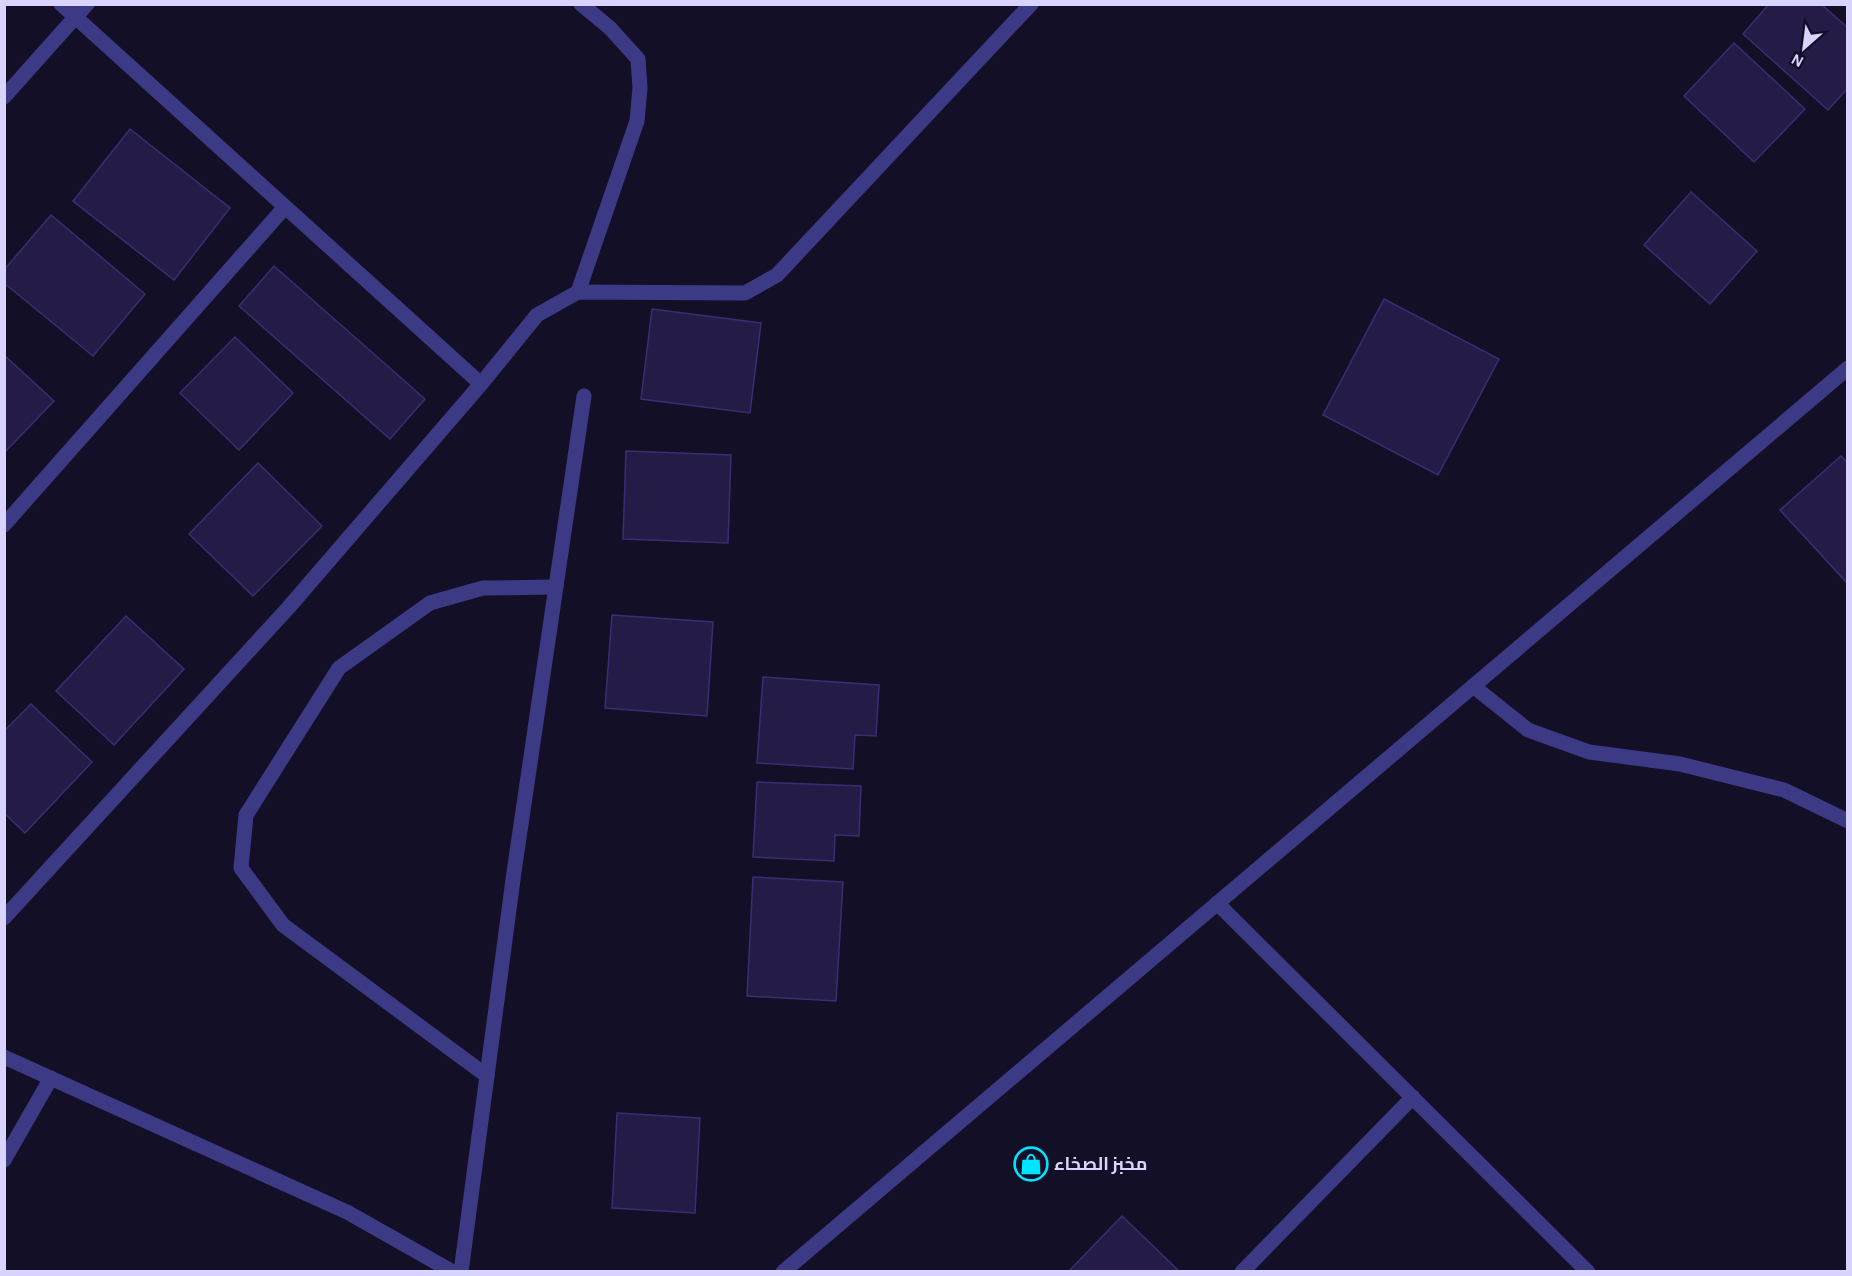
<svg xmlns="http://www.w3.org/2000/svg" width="1852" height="1276" viewBox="0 0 1852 1276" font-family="'Alegreya Sans',Cairo,sans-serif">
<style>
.building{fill:#241b47;stroke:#3b2d73;stroke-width:1.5}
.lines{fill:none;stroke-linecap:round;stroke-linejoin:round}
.minor{stroke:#3d3a85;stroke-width:15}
.labels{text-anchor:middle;stroke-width:4.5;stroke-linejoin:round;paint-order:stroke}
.poi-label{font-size:18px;font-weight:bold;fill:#d9d4ff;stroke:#130f26;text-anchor:start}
</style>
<rect width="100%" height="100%" fill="#130f26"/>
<g class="building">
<polygon points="1769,4 1821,4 1848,28 1848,88 1828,110 1743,34"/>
<polygon points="1734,43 1805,109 1754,162 1684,96"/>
<polygon points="130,129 230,208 174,280 73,201"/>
<polygon points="1691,192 1757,251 1710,304 1644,245"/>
<polygon points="51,215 145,294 93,356 4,283 4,270"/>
<polygon points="274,266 425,399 390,439 239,306"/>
<polygon points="1384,299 1499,359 1438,475 1323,415"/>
<polygon points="652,309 761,323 750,413 641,399"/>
<polygon points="235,337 293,393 239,450 180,393"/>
<polygon points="4,355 54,401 4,453"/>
<polygon points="626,451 731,455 728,543 623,539"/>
<polygon points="1841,456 1848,463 1848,584 1780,510"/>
<polygon points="258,463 322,526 253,596 189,534"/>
<polygon points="612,615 713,622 707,716 605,708"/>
<polygon points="126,616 184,669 114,745 56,691"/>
<polygon points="763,677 879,685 876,736 855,735 853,769 757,763"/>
<polygon points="31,704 92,762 25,833 4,813 4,731"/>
<polygon points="757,782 861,786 859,836 835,835 834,861 753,857"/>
<polygon points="753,877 843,882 836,1001 747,996"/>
<polygon points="617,1113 700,1118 695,1213 612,1208"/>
<polygon points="1122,1216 1180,1272 1068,1272"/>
</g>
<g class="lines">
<g class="minor">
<polyline points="61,4 481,384"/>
<polyline points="4,97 87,4"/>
<polyline points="578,292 637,121 640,88 638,59 610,28 581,4"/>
<polyline points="4,525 285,207"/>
<polyline points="1473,686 1528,730 1589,752 1680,764 1784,790 1848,821"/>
<polyline points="1217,903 1588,1272"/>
<polyline points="4,918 289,607 481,384 537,315 578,292 745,293 777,275 1031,4"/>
<polyline points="4,1057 347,1212 453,1272"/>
<polyline points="487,1076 283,925 241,868 246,815 339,668 430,603 483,588 556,587"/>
<polyline points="4,1160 51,1078"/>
<polyline points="461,1272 514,872 584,396"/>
<polyline points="783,1272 1848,368"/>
<polyline points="1242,1272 1413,1097"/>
</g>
</g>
<defs>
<symbol id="shop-ring" viewBox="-11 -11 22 22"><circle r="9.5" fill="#130f26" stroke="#00e5ff" stroke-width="1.5"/><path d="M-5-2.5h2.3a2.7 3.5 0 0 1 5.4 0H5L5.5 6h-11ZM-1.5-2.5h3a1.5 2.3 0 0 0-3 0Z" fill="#00e5ff"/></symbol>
</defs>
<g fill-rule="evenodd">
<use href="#shop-ring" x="1012" y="1145" width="38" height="38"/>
</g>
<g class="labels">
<g class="poi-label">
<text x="1054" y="1170">مخبز الصخاء</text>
</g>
</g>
<rect width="1852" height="1276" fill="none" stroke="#d9d4ff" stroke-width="12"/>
<g transform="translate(1804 48) rotate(208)" stroke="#130f26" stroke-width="4.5" paint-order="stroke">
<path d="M0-4.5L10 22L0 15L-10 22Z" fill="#d9d4ff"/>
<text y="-9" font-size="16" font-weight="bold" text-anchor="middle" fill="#d9d4ff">N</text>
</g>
</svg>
